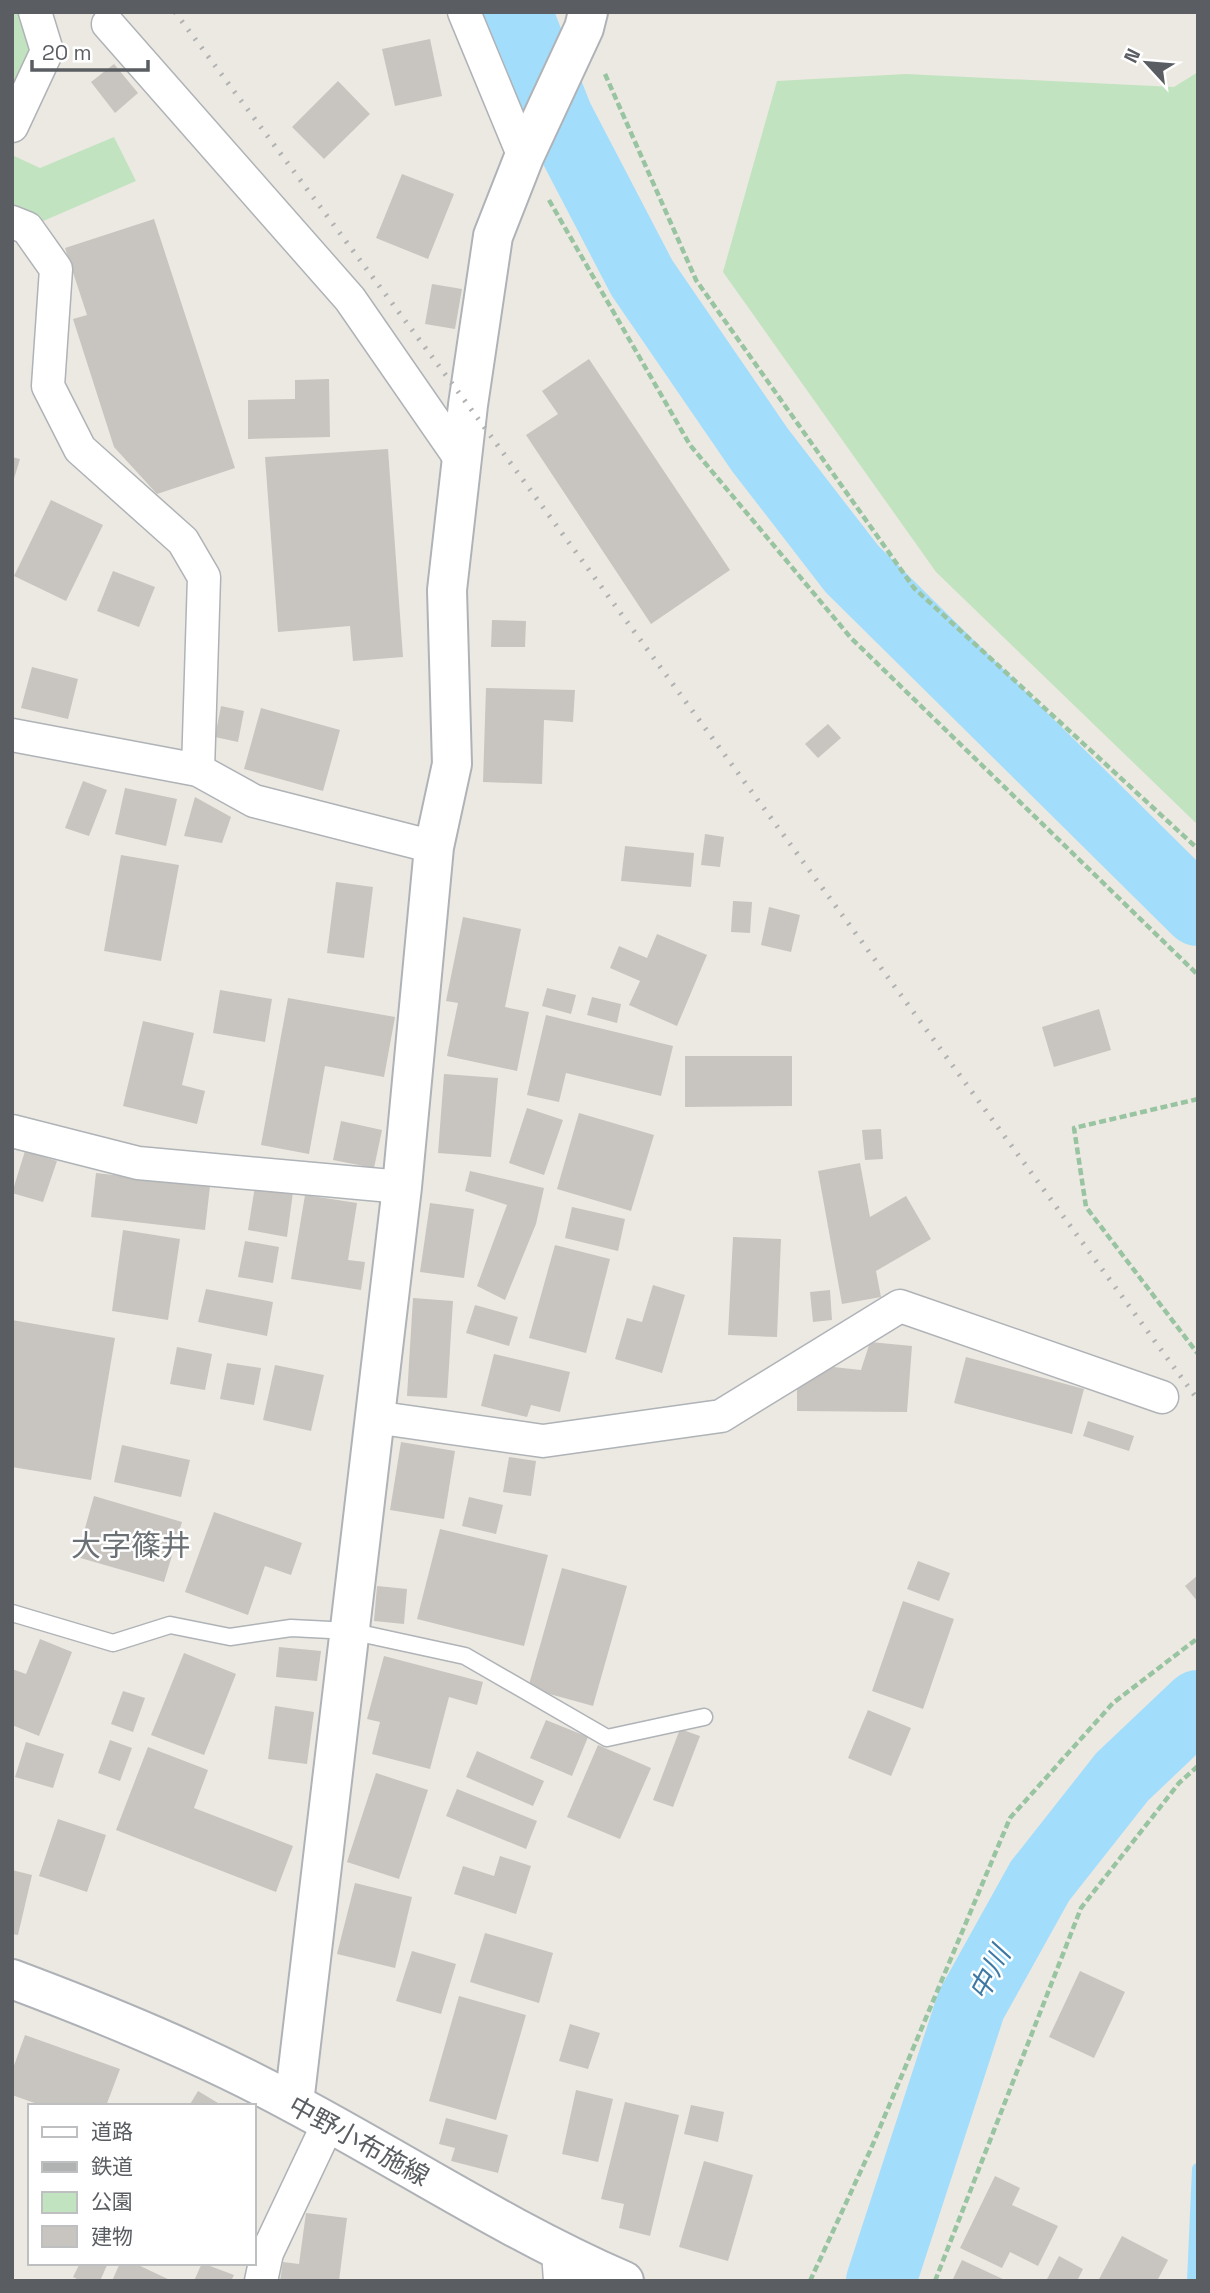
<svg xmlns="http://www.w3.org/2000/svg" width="1210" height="2293" viewBox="0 0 1210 2293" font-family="'Space Grotesk','Noto Sans JP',sans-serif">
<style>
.green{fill:#c2e3bf}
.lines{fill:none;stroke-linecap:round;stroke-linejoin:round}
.stream{stroke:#a3ddfc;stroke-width:12}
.river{stroke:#a3ddfc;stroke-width:70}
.building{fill:#c8c4bf}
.service-casing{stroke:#afb3b7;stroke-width:19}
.minor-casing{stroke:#afb3b7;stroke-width:35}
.tertiary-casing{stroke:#afb3b7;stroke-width:42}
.secondary-casing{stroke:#aeb2b7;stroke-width:42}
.path{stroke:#98c4a1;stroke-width:4.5;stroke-dasharray:7 3.5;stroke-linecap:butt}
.service{stroke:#fff;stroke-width:16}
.minor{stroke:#fff;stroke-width:32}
.tertiary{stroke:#fff;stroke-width:38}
.secondary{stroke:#fff;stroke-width:38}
.rail{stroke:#b1b2b2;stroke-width:5;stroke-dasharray:2 9;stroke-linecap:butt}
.labels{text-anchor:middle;stroke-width:5;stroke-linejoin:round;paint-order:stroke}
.street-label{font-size:26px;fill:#5a5e62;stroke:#fff}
.water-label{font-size:28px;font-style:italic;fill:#3e79a4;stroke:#fff}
.quarter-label{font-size:30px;fill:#6b7074;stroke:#fff}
</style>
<rect width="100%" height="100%" fill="#ece9e2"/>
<g class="green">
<polygon points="12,12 35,12 47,51 12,126"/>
<polygon points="1198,72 1198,825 936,572 723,272 777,81 906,74 1174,87"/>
<polygon points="114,137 136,181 27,228 12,222 12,155 40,168"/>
</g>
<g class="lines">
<g class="stream">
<polyline points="1187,1717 1198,1730"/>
<polyline points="1193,2281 1198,2169"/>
</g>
<g class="river">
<polyline points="517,12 558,117 642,278 760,450 852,569 1198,911"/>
<polyline points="881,2281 971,2005 1040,1881 1122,1777 1198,1705"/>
</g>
</g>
<g class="building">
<polygon points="430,39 442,96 395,106 382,49"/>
<polygon points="114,64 138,93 115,113 91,82"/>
<polygon points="338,81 370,114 324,159 292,127"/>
<polygon points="402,174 454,194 428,259 376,238"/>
<polygon points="154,219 235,468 157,494 114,447 73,319 87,315 65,248"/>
<polygon points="432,284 462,289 455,329 425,324"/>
<polygon points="589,359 730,570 651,624 526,435 558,414 542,391"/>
<polygon points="329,379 330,437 248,439 248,400 295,399 295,380"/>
<polygon points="388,449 403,657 353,661 350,626 278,632 265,457"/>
<polygon points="12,457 20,459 13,482 12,482"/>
<polygon points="51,500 103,525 66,601 14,576"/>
<polygon points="113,571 155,587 139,627 97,611"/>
<polygon points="492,620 526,621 525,647 491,647"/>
<polygon points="32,667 78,679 68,719 21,708"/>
<polygon points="486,688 575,690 573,722 544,720 542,784 483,782"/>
<polygon points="221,706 244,711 238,742 215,737"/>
<polygon points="261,708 340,730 323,791 244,769"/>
<polygon points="828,724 841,738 818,758 805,744"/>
<polygon points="83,781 107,790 89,836 65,828"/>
<polygon points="125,788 177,799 166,846 115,834"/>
<polygon points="195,797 231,817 222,843 184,836"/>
<polygon points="705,834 724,837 720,867 701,865"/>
<polygon points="625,846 694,853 691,887 621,881"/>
<polygon points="121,855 179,865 161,961 104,951"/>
<polygon points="336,882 373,887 364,958 327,953"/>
<polygon points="733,901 752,902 750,933 731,932"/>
<polygon points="769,907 800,915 791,952 761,945"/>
<polygon points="463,917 521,929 505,1007 529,1012 517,1071 447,1056 458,1003 446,1001"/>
<polygon points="657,934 707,955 677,1026 629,1005 640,981 610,968 619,946 647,958"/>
<polygon points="547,988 576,995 571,1014 542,1006"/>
<polygon points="220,990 272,999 265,1042 213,1033"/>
<polygon points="592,997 621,1004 617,1023 587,1015"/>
<polygon points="288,998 395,1017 384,1077 325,1066 309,1154 261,1145"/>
<polygon points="1099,1009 1111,1050 1054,1067 1042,1027"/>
<polygon points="546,1015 673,1046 661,1096 566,1073 559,1102 527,1095"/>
<polygon points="143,1021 194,1033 182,1085 205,1091 197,1124 123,1106"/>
<polygon points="685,1056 792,1056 792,1106 685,1107"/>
<polygon points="444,1074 498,1078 491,1157 438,1153"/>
<polygon points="527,1108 563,1120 544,1175 509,1163"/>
<polygon points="579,1113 654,1135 631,1211 557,1189"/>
<polygon points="341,1121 382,1130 374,1168 333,1160"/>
<polygon points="881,1129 883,1159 865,1160 862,1130"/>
<polygon points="25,1151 57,1161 43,1202 12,1193"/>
<polygon points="860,1163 870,1217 906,1196 931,1239 876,1271 881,1297 842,1304 818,1171"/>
<polygon points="470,1171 544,1188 536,1224 505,1300 477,1286 507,1205 465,1191"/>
<polygon points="96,1173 210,1186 205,1230 91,1217"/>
<polygon points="255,1186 293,1192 287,1237 248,1230"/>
<polygon points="305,1195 357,1203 348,1260 365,1262 361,1290 291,1279"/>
<polygon points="430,1203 474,1209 464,1278 420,1272"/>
<polygon points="572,1207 625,1219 618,1251 565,1238"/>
<polygon points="123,1230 180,1239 168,1320 112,1311"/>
<polygon points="733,1237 781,1239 777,1337 728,1335"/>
<polygon points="245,1241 279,1247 273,1283 238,1277"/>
<polygon points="555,1245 610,1259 586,1353 529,1338"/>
<polygon points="653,1285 685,1295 662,1373 615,1359 627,1318 642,1322"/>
<polygon points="206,1289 273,1302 267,1336 198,1322"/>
<polygon points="830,1290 832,1320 813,1322 810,1292"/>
<polygon points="413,1298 453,1301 447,1398 407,1396"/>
<polygon points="475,1305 518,1317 509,1346 466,1333"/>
<polygon points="12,1320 115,1338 91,1480 12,1467"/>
<polygon points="870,1342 912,1346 907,1412 797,1411 797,1381 833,1367 861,1370"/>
<polygon points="177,1347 212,1354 205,1390 170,1384"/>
<polygon points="494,1354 570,1372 560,1412 531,1405 527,1417 481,1406"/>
<polygon points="966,1357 1084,1389 1072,1434 954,1403"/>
<polygon points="227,1363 261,1368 254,1405 220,1399"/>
<polygon points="275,1365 324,1375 311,1431 263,1420"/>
<polygon points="1088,1421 1134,1436 1129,1451 1083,1436"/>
<polygon points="401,1442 455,1451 444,1519 390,1510"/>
<polygon points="122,1445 190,1460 181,1497 114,1482"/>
<polygon points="509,1457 536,1461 531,1496 503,1492"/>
<polygon points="94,1496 182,1522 164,1582 77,1557"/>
<polygon points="469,1497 503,1505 496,1534 462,1526"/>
<polygon points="214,1512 302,1543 291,1575 265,1566 248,1615 185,1592"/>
<polygon points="440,1529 548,1555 524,1646 417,1619"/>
<polygon points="918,1561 950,1573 939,1601 907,1589"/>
<polygon points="562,1568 627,1586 593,1706 528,1688"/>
<polygon points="1198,1575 1198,1602 1185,1586"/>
<polygon points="377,1586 407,1589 404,1624 374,1621"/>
<polygon points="903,1601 954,1619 923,1709 872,1691"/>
<polygon points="40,1639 72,1652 39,1736 12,1725 12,1669 26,1674"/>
<polygon points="279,1647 321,1651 317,1681 276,1677"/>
<polygon points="184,1653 236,1674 204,1755 151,1735"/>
<polygon points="384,1656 483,1682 477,1705 449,1697 430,1769 372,1754 380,1722 367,1719"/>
<polygon points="123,1691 145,1698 133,1732 111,1724"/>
<polygon points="275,1706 314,1712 307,1764 268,1759"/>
<polygon points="868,1710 911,1728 891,1776 848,1758"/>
<polygon points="546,1720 588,1737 572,1776 530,1758"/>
<polygon points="680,1729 700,1736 673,1807 653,1800"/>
<polygon points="110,1740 132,1748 120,1781 98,1773"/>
<polygon points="26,1742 64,1754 53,1788 15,1777"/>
<polygon points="598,1745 651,1768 620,1839 567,1817"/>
<polygon points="148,1747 208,1770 194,1808 293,1846 276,1892 116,1830"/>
<polygon points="477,1751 544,1781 533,1806 466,1777"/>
<polygon points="376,1773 428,1790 399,1879 347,1862"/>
<polygon points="457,1789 537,1821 526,1849 446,1816"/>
<polygon points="58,1819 106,1835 87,1892 39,1876"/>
<polygon points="500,1856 531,1866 516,1914 454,1894 463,1866 494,1876"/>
<polygon points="12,1870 32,1875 18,1935 12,1934"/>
<polygon points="355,1883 412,1897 395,1968 337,1954"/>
<polygon points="485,1933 553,1953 539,2003 470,1982"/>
<polygon points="412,1951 456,1964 441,2014 396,2001"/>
<polygon points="1080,1971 1125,1992 1094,2058 1049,2037"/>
<polygon points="459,1996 526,2015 496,2120 429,2101"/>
<polygon points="570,2024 600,2033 588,2069 559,2061"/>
<polygon points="25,2035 120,2069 106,2106 43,2106 12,2095 12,2071"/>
<polygon points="576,2090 613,2099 598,2162 562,2154"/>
<polygon points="198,2091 223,2106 189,2106"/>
<polygon points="625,2102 679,2115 650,2236 619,2228 624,2204 601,2199"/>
<polygon points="691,2105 724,2112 718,2142 684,2134"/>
<polygon points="446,2118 508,2135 498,2173 451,2161 455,2148 439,2144"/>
<polygon points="704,2161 753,2175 728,2261 679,2247"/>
<polygon points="995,2176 1020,2188 1012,2205 1058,2226 1038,2266 1010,2252 1002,2268 960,2248"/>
<polygon points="306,2213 347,2218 339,2281 280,2281 283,2262 299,2264"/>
<polygon points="1122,2236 1168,2260 1157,2281 1098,2281"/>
<polygon points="1059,2256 1083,2269 1077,2281 1046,2281"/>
<polygon points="962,2260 1007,2281 952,2281"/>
<polygon points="80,2263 108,2263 100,2281 81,2281 73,2277"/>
<polygon points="120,2263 134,2263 172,2281 112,2281"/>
<polygon points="202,2263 234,2275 231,2281 194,2281"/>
</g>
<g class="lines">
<defs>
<polyline id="service" points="12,1613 113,1643 170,1625 230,1637 291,1628 350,1631 465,1656 607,1738 704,1717"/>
<g id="minor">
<polyline points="464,12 524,157"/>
<polyline points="108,24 350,299 462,461"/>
<polyline points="12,126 47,51 35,12"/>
<polyline points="12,222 27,228 56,269 48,386 80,449 183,541 204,577 198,770"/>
<polyline points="12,735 198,770 254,801 434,847"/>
<polyline points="12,1131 138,1163 402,1187"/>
<polyline points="374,1417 543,1441 721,1416 900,1306 1162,1397"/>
<polyline points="558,2252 560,2281"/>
<polyline points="261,2281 267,2253 328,2124"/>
</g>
<polyline id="tertiary" points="294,2103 402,1187 434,847 452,764 447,590 468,405 493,236 524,157 584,28 588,12"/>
<path id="secondary" d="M 12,1979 C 108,2015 203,2054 293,2103 C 404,2162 509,2231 624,2281"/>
</defs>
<use href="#service" class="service-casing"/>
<use href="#minor" class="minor-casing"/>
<use href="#tertiary" class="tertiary-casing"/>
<use href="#secondary" class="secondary-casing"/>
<g class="path">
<polyline points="605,74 696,280 914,588 1198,849"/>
<polyline points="549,200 690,445 851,638 1198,975"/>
<polyline points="1198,1099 1074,1128 1086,1207 1198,1354"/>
<polyline points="810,2281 870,2151 1010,1818 1113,1703 1198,1638"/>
<polyline points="935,2281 1081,1908 1179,1783 1198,1766"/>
</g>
<use href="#service" class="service"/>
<use href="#minor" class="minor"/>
<use href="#tertiary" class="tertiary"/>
<use href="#secondary" class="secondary"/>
<polyline class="rail" points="175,12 468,405 1198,1400"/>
</g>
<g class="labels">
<g class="street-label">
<text transform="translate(359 2141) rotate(29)" y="9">中野小布施線</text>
</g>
<g class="water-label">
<text transform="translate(989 1973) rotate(-62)" y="10">中川</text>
</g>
<g class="quarter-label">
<text x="131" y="1556">大字篠井</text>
</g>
</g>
<rect width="1210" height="2293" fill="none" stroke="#5a5e62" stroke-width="28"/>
<rect x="28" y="2104" width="228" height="161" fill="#ffffff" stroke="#bdbfc0" stroke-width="2"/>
<rect x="42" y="2127" width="35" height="10" fill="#ffffff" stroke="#bdbfc0" stroke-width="2"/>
<text x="91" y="2139" font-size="21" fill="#5a5e62">道路</text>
<rect x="42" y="2162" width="35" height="10" fill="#b1b2b2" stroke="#bdbfc0" stroke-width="2"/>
<text x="91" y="2174" font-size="21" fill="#5a5e62">鉄道</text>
<rect x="42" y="2192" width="35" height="21" fill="#c2e3bf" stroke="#bdbfc0" stroke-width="2"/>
<text x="91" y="2209" font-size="21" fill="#5a5e62">公園</text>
<rect x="42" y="2226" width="35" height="21" fill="#c8c4bf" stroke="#bdbfc0" stroke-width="2"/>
<text x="91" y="2244" font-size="21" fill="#5a5e62">建物</text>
<g transform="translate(1147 63) rotate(296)" stroke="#ffffff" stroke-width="5" paint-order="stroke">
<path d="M0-5L12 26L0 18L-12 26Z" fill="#5a5e62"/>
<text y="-10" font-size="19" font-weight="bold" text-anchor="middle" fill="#5a5e62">N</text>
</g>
<path d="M32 60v10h116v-10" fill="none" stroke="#5a5e62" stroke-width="3.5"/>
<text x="42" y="60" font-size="21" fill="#5a5e62" stroke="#ffffff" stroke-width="5" paint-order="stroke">20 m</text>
</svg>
